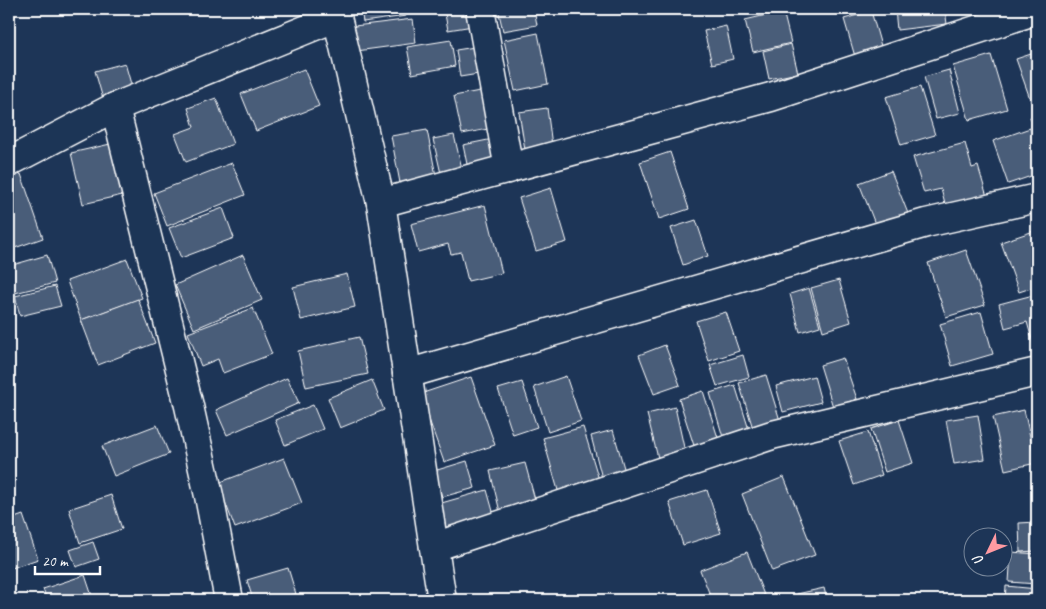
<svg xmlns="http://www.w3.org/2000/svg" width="1046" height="609" viewBox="0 0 1046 609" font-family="Caveat,sans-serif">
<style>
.building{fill:#4a5d79;stroke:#fff}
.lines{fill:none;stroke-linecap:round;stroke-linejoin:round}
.minor-casing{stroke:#fff;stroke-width:31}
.minor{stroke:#1d3557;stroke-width:28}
</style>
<rect width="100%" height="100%" fill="#1d3557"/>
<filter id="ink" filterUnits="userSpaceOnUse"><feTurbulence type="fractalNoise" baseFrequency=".02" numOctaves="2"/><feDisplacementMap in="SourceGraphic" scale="10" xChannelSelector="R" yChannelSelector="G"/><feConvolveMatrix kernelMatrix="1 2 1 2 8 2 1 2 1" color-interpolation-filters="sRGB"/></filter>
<g filter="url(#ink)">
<g class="building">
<polygon points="361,9 405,9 406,16 363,22"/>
<polygon points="444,9 470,9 473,26 448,30"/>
<polygon points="498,9 534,9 537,25 503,31"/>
<polygon points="895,9 945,9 947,24 897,30"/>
<polygon points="783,11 791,43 753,52 745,20"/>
<polygon points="871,11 883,53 856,60 844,19"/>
<polygon points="413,19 416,43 349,52 346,27"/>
<polygon points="726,26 733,59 712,64 704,31"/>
<polygon points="538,33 548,84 515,91 504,40"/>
<polygon points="451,40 455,66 412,74 407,47"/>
<polygon points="791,44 798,73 769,79 763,51"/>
<polygon points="481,46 485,73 460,77 456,50"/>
<polygon points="1037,52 1037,106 1033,107 1016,59"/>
<polygon points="991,55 1007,109 969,120 953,66"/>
<polygon points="125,63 133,91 103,99 95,71"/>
<polygon points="304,69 319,106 256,131 241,94"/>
<polygon points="949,70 960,113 936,119 924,77"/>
<polygon points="920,87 935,135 901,145 886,97"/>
<polygon points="485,90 493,128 462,134 454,96"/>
<polygon points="216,98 233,144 186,162 175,134 194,127 188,108"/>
<polygon points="547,108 553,153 526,156 519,112"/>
<polygon points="1037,115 1037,138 1030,117"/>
<polygon points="1030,128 1037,149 1037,174 1008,184 993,141"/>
<polygon points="427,130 437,181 401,188 391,136"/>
<polygon points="454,135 463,173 442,178 433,139"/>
<polygon points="493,139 498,163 468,169 463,145"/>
<polygon points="119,142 131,193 83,204 71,153"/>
<polygon points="965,143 972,168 978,166 988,200 947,212 941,189 924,193 913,157"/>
<polygon points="670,152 689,209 659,219 640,162"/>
<polygon points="232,163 245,195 167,226 154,193"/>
<polygon points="891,171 909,216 877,229 859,183"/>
<polygon points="21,174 43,238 9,250 9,178"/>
<polygon points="551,188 567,242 536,251 519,198"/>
<polygon points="485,205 502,273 468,281 461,252 451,254 448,244 418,252 411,224"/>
<polygon points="223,208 234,238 181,258 169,228"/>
<polygon points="696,220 708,256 683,265 671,228"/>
<polygon points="1034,231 1037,240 1037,286 1019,292 1001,242"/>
<polygon points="966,250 985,305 946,317 928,263"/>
<polygon points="47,255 55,283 11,294 9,286 9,266"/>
<polygon points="243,255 262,300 194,329 175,285"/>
<polygon points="127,259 142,298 81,320 67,281"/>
<polygon points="347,274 355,307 301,320 293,287"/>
<polygon points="839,280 851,322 823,331 811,288"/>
<polygon points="55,286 61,306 20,316 15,296"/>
<polygon points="809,288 820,326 800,332 790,294"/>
<polygon points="1037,294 1037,349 1035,350 1027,322 1005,328 999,304"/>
<polygon points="138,299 155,343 98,365 81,320"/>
<polygon points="253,308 272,354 223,373 218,359 201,366 188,333"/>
<polygon points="726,312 739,351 709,361 696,321"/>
<polygon points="981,312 993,354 952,366 940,324"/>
<polygon points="359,337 368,374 306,387 298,351"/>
<polygon points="665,345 680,385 654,394 639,355"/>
<polygon points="743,355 749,377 717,386 710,365"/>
<polygon points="843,358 857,399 833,407 820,365"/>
<polygon points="766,375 782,427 755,435 739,383"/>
<polygon points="566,376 581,421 548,432 534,387"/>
<polygon points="814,376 821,402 783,412 776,386"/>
<polygon points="471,377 495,445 444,462 420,394"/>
<polygon points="287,378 299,403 227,435 216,410"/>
<polygon points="372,380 384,410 340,428 328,398"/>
<polygon points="522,382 537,427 513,435 498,389"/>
<polygon points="735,385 751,436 725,444 710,393"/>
<polygon points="703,391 721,447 697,455 679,399"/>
<polygon points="313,405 323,429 285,445 275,420"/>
<polygon points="675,407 685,452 658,458 647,414"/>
<polygon points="1024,410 1036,463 1005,470 993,417"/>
<polygon points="978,415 985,459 954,464 946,420"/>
<polygon points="899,420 913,463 885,472 871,429"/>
<polygon points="157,425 169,454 114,476 102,446"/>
<polygon points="583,427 600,483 559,494 543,438"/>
<polygon points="613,430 626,475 603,482 591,436"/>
<polygon points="868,432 882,475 854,485 839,441"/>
<polygon points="284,458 302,503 235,528 218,483"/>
<polygon points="467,461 475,488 442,497 434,471"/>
<polygon points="9,463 14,482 9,484"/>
<polygon points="525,463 537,507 501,516 490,471"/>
<polygon points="784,477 815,555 772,571 742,494"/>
<polygon points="487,490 496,522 440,538 431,506"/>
<polygon points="707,490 721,533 683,545 669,502"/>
<polygon points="111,495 122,529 80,543 69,509"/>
<polygon points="23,515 38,559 9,569 9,520"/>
<polygon points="1037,522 1037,551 1020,552 1019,523"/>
<polygon points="93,542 99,559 76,567 70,550"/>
<polygon points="747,552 766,600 712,600 700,570"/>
<polygon points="1011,552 1037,554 1037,584 1009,582"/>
<polygon points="288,568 296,594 274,600 253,600 247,580"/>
<polygon points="85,575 93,599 47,600 43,589"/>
<polygon points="1006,586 1037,589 1037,600 1005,600"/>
<polygon points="824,588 827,600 798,600 797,594"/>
<polygon points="296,594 298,600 274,600"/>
</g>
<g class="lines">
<defs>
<g id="minor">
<polyline points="337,9 337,17 381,203 442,600"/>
<polyline points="480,9 509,169"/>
<polyline points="115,107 189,406 209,496 229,600"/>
<polyline points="9,162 115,107 337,17"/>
<polyline points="381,203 771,97 1037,10"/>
<polyline points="407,374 926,223 1037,198"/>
<polyline points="434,547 772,435 1037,372"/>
</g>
</defs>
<use href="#minor" class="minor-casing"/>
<use href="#minor" class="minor"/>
</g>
</g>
<rect width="1046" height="609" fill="none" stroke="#1d3557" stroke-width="30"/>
<rect x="15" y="15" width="1016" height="579" fill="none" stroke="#fff" stroke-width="2" filter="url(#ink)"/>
<g transform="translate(988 552) rotate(227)"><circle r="24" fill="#1d3557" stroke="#77869a"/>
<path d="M0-4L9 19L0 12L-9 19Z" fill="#ff9aa2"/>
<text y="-8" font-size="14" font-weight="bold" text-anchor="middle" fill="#ffffff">U</text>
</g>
<path d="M35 566v8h65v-8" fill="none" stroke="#ffffff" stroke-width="2.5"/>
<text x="42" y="566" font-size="15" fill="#ffffff" stroke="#1d3557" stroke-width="4" paint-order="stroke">20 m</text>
</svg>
